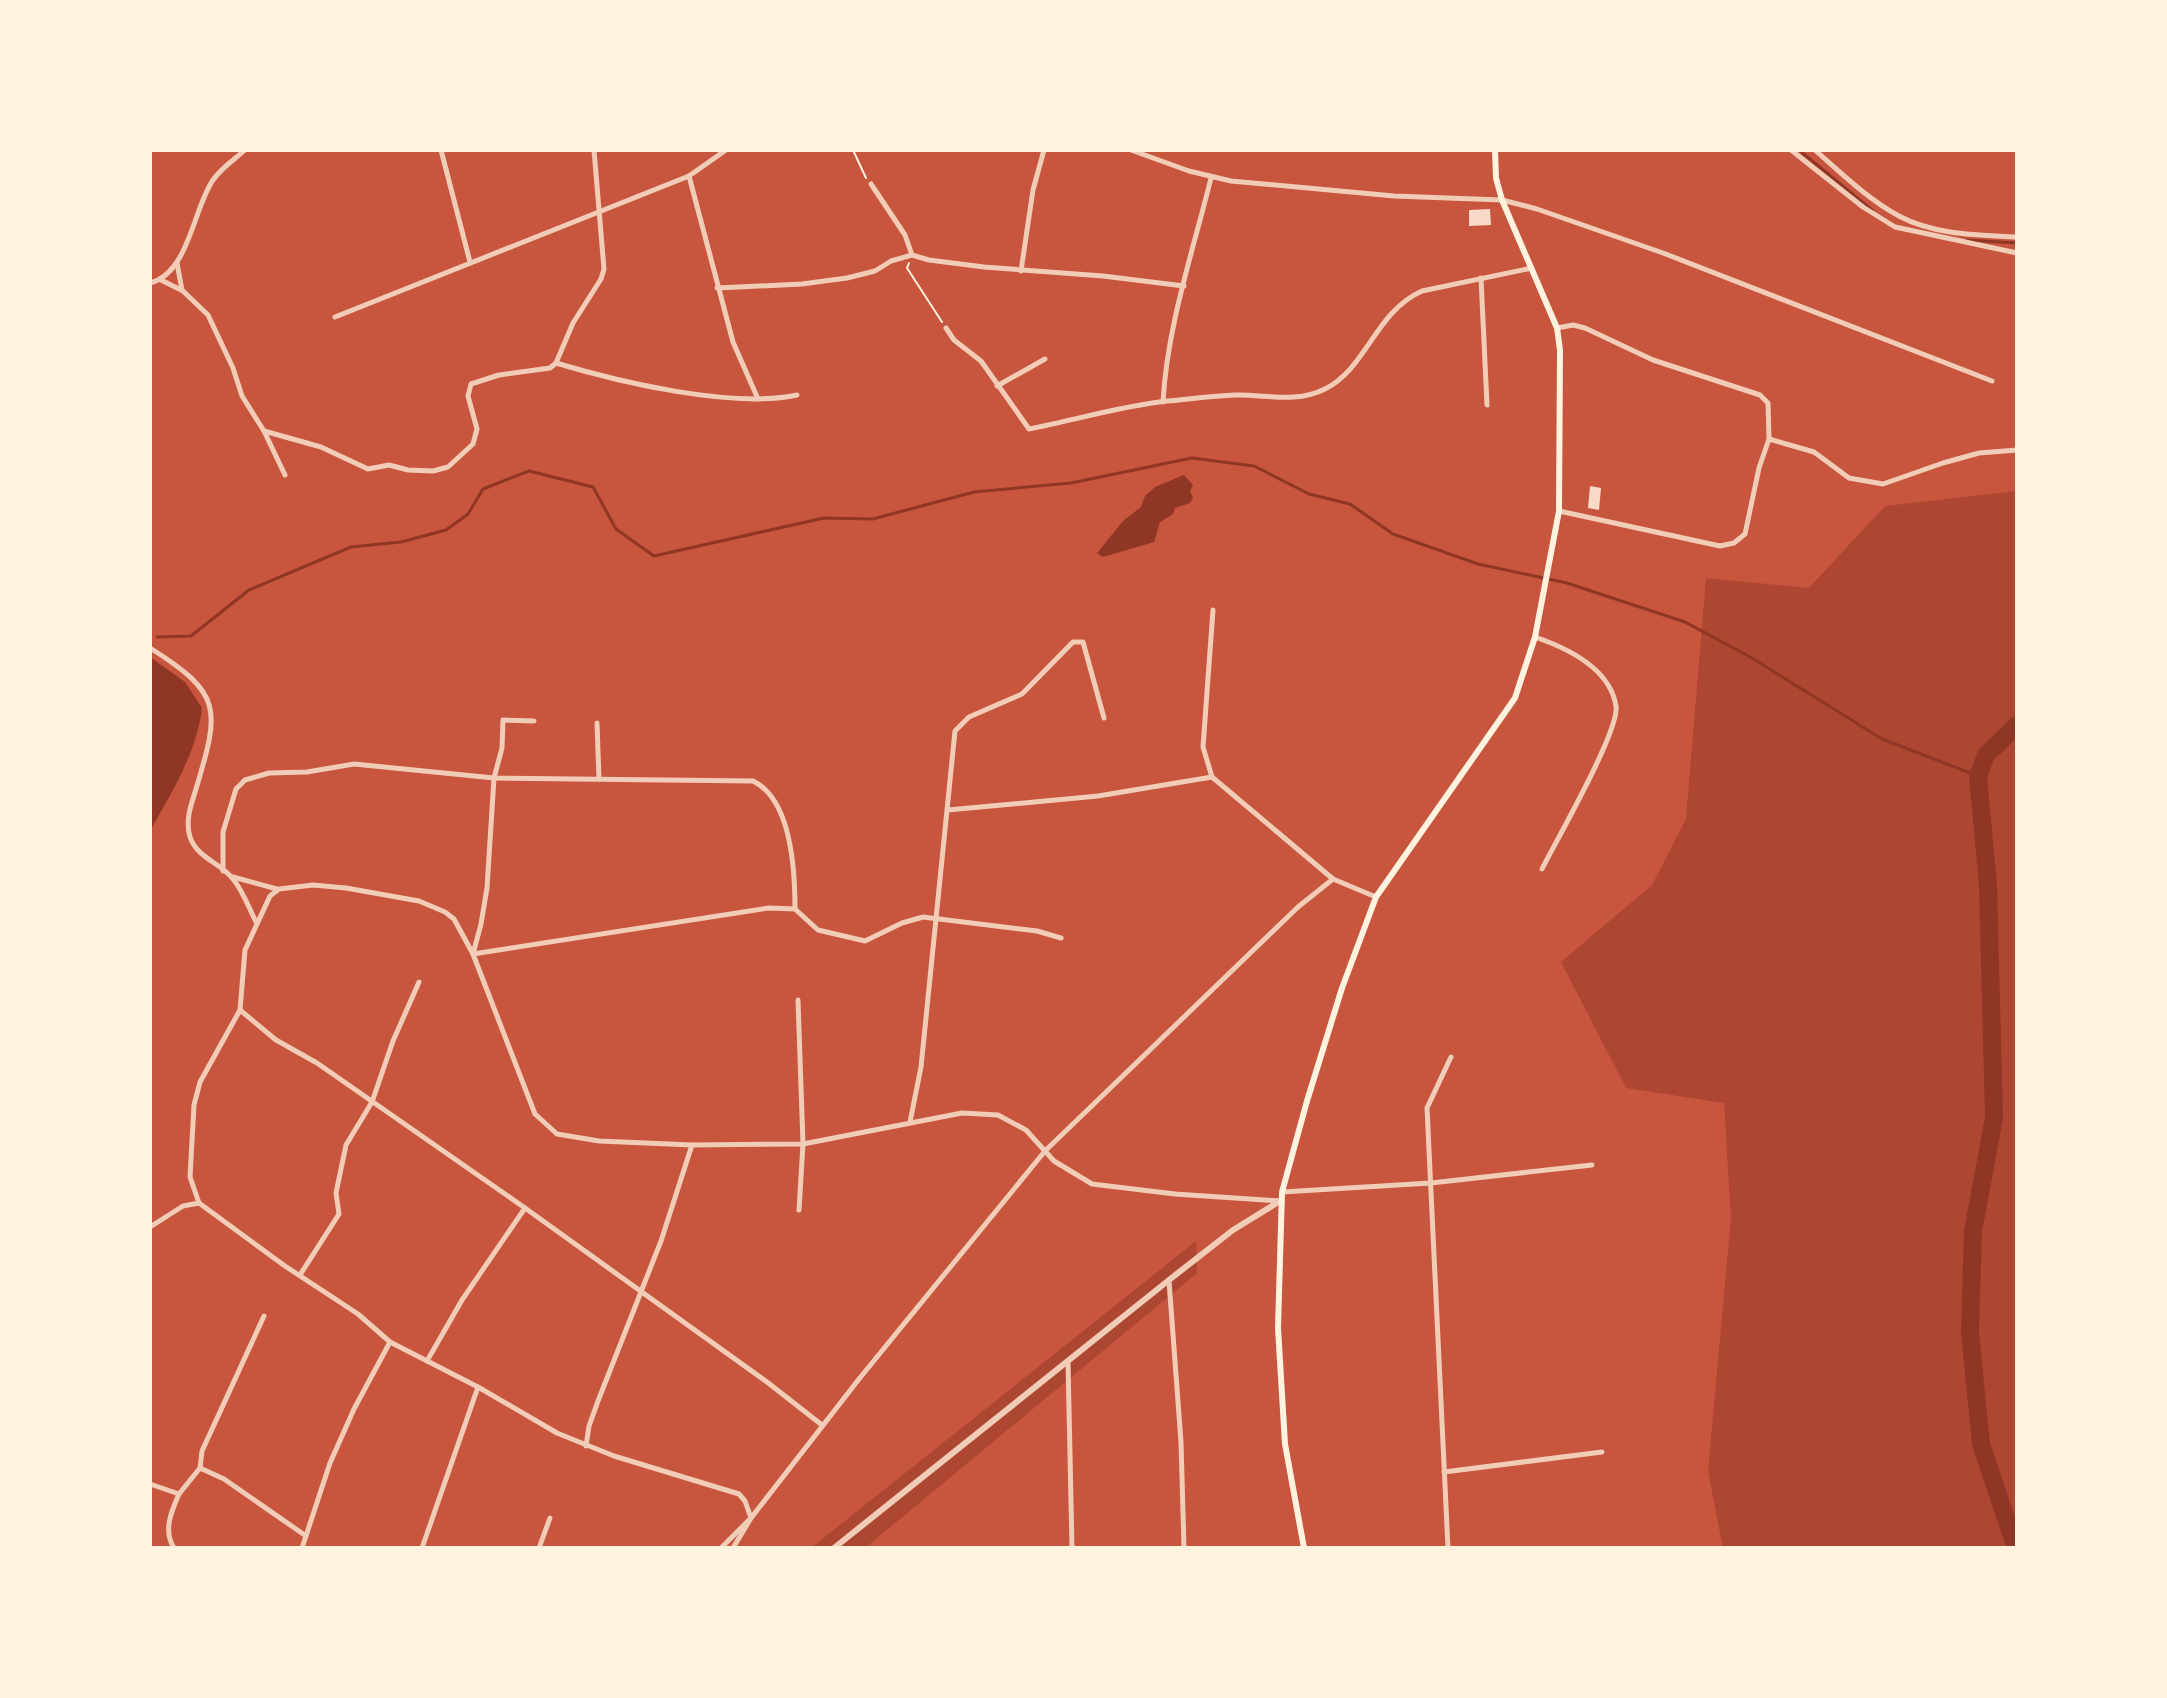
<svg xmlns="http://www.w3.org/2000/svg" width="2167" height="1698" viewBox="0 0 2167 1698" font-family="Overpass,sans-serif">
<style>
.green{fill:#ae4732}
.water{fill:#8f3625}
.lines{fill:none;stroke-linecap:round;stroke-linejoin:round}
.stream{stroke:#8f3625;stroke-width:3}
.river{stroke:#8f3625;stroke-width:18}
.building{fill:#f7dbc8}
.path{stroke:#fff3e0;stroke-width:2}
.minor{stroke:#f1ccb7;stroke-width:5}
.tertiary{stroke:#f1ccb7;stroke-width:6}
.secondary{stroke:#fff3e0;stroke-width:6}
</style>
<rect width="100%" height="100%" fill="#c8553d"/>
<g class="green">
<polygon points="2017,491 2017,1548 1723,1548 1708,1471 1731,1217 1724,1103 1626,1088 1561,962 1652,885 1686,819 1706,578 1809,588 1885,506"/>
<polygon points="1196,1241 1197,1273 865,1548 811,1548"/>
</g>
<g class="water">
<polygon points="1184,475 1193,485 1190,491 1193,498 1190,503 1175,508 1173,514 1160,522 1154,542 1103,557 1097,553 1123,521 1141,507 1145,496 1155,487"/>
<path d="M 150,657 L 185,682 L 202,708 C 197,752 171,794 150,831 Z"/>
</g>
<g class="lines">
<g class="stream">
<polyline points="1799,150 1873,211"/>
<polyline points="1967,240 2017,243"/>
<polyline points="157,637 191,636 249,590 351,547 401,542 446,530 468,514 483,489 529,471 593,487 616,529 654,556 824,518 873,519 974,492 1071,483 1192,458 1254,466 1309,494 1350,504 1393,534 1478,564 1567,583 1685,622 1752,658 1882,739 1978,776"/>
</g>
<polyline class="river" points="2016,1548 1981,1444 1970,1332 1973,1231 1994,1118 1988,885 1978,776 1986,755 2017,725"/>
</g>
<g class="building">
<polygon points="1490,209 1491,225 1469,226 1469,210"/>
<polygon points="1590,486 1601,488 1599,510 1588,508"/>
</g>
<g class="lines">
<g class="path">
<polyline points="853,150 866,178"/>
<polyline points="909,263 907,268 942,322"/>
</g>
<g class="minor">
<polyline points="441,150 470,262"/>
<polyline points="1131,150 1189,171 1231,181 1394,196 1502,200 1537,209 1663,253 1992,381"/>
<polyline points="1791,150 1863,207 1895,227 2017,253"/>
<path d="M 1815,150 C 1841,173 1869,200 1899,216 C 1934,235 1979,235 2017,237"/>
<polyline points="689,176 733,342 758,399"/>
<polyline points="871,184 905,235 912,255"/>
<polyline points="177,263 182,290"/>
<polyline points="1021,271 1033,190 1044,150"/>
<polyline points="1481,278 1487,405"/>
<polyline points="161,280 183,291 208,315 233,368 242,396 264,431 285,475"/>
<path d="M 150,283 C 189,273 193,209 213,180 C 221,168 235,159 245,150"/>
<polyline points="717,288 802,284 847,278 875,271 891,261 912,255 929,260 984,267 1103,276 1184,286"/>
<polyline points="335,317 689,176 726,150"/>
<path d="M 946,328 L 954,340 L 981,361 L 1029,429 C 1075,420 1121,406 1167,401 C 1190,399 1212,396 1235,395 C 1265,394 1295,404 1325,389 C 1367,368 1375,312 1422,291 L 1532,268"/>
<polyline points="1557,328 1573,325 1585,328 1653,360 1760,395 1768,403 1769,438"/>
<path d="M 556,363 C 619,382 733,409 797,395"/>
<polyline points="997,386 1045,359"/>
<path d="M 1163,402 C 1167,327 1193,251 1211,178"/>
<polyline points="264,431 321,447 368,469 389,465 408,470 433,471 448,467 473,444 477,429 468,396 471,384 499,375 550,368 556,363 573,323 601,279 604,269 594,150"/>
<polyline points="1559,511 1720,546 1734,543 1745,534 1759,468 1769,439 1814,452 1849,478 1883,484 1943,463 1979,453 2017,450"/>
<polyline points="1213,610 1203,747 1212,777 1333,879 1376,897"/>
<path d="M 1535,637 C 1567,648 1610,668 1616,706 C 1620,730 1556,841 1542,869"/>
<path d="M 150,648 C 223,694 220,709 196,789 C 191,805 185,820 190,837 C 197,858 221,863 233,879 C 243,891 249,908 256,922"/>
<polyline points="534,721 503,720 502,748 494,778 487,888 481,924 473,954 769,908 795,909 818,930 865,941 902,923 923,917 1037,931 1061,938"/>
<polyline points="597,723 599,779"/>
<polyline points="948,810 1098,796 1212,777"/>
<path d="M 223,871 L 223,832 L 236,789 L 245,780 L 269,773 L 307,772 L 354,764 L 494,778 L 753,781 C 792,800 795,871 795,909"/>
<polyline points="233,877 277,889"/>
<polyline points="798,1000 803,1144 799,1210"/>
<polyline points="240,1010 276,1040 317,1063 525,1208 767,1382 822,1425"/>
<polyline points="910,1122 921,1067 955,731 969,717 1022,694 1073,642 1083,642 1104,718"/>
<polyline points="1282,1192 1431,1183 1592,1165"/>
<polyline points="199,1203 285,1266 358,1314 390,1342 478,1387 557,1433 614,1456 739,1494 745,1501 751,1518 733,1548"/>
<polyline points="150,1227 183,1206 199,1203 190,1177 194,1105 200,1082 240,1010 245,950 270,896 279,889 313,885 346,888 419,901 445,912 454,919 473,954 535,1114 557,1134 599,1141 692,1145 803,1144 962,1113 998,1115 1026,1130 1054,1161 1092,1184 1175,1194 1280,1201"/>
<polyline points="300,1275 339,1214 336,1193 346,1145 372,1102 393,1041 419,982"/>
<polyline points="1169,1281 1181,1442 1184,1548"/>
<polyline points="427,1361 462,1300 525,1208"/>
<polyline points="1068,1362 1072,1548"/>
<polyline points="586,1446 589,1426 598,1401 661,1241 692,1145"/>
<polyline points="200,1468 202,1451 264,1316"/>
<polyline points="1444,1472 1602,1452"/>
<polyline points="150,1484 179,1494 200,1468 224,1479 306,1536"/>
<path d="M 174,1548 C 163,1531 171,1512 179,1494"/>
<polyline points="302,1548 330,1463 354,1409 390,1342"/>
<polyline points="422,1548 478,1387"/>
<polyline points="539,1548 550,1518"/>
<polyline points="721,1548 751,1518 859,1379 1045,1151 1298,907 1333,879"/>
<polyline points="1448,1548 1427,1108 1451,1057"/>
</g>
<polyline class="tertiary" points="834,1548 1169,1280 1233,1230 1280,1201"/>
<polyline class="secondary" points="1304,1548 1285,1444 1278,1328 1282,1192 1307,1101 1342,988 1376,897 1515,698 1535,637 1559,511 1560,350 1557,328 1502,200 1496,178 1495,150"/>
</g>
<rect width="2167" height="1698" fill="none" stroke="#fff3e0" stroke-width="304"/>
</svg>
